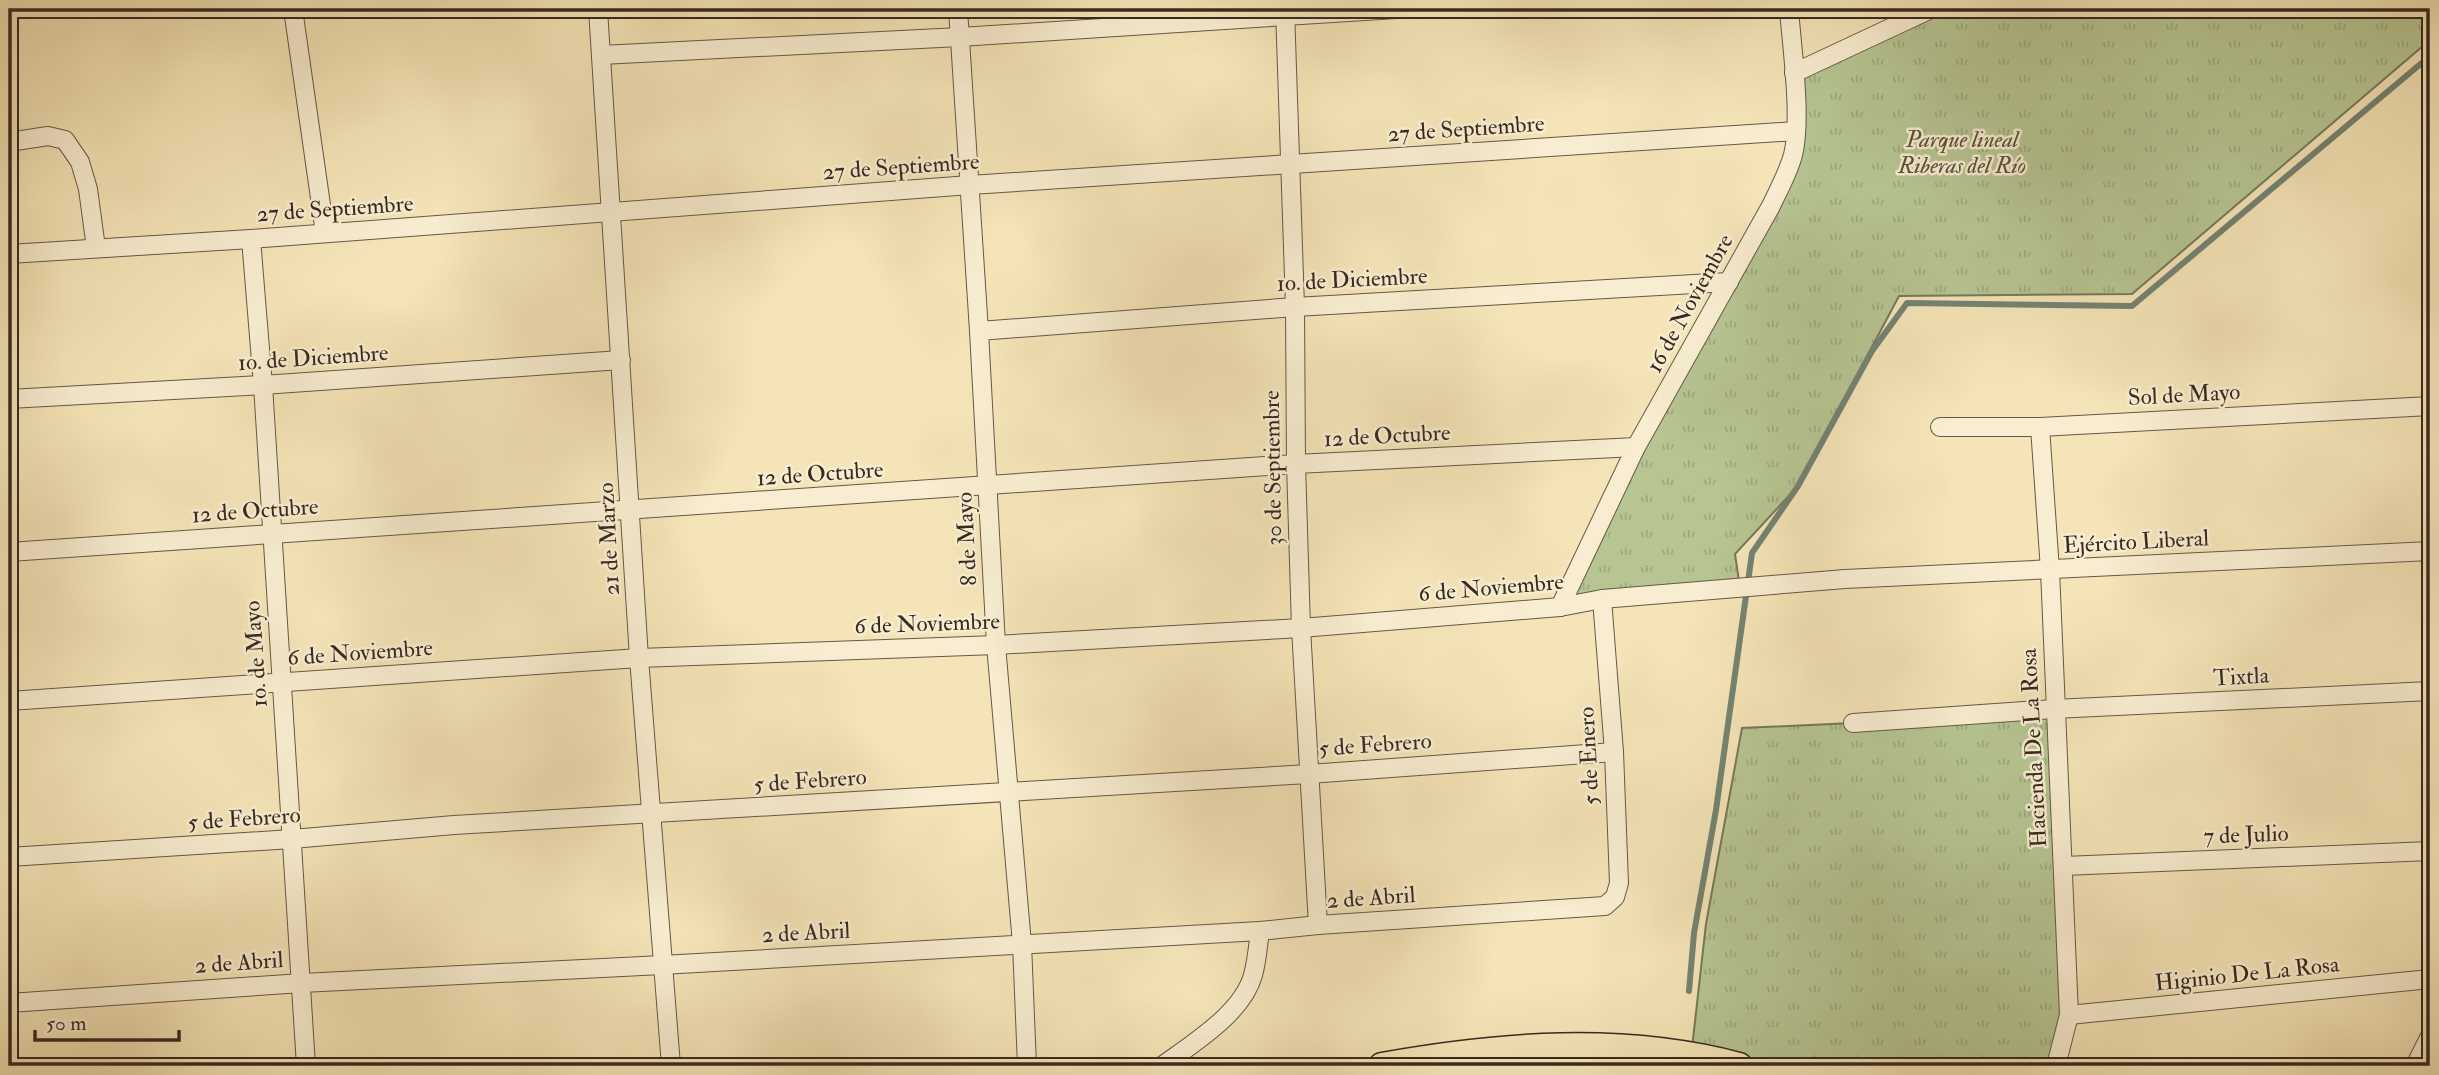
<svg xmlns="http://www.w3.org/2000/svg" width="2439" height="1075" viewBox="0 0 2439 1075" font-family="'IM FELL Double Pica',serif">
<style>
.park{fill:url(#park-tufts);stroke:#767859;stroke-width:2}
.lines{fill:none;stroke-linecap:round;stroke-linejoin:round}
.stream{stroke:#748373;stroke-width:6}
.minor-casing{stroke:#665846;stroke-width:20}
.highway-casing{stroke:#372a20;stroke-width:29}
.minor{stroke:#f8edd0;stroke-width:18}
.highway{stroke:#f4e4b7;stroke-width:26}
.labels{text-anchor:middle;stroke-width:5;stroke-linejoin:round;paint-order:stroke}
.street-label{font-size:23px;fill:#372a20;stroke:#f8edd0}
.park-label{font-size:23px;font-style:italic;fill:#57513c;stroke:#f8edd0}
</style>
<defs>
<pattern id="park-tufts" width="24" height="20" patternUnits="userSpaceOnUse" patternTransform="scale(1.75)"><rect width="24" height="20" fill="#b6c592"/><path d="M3 7l-1-3M5 7V3M7 7l1-3M15 17l-1-3M17 17v-4M19 17l1-3" fill="none" stroke="#9da97e"/></pattern>
</defs>
<rect width="100%" height="100%" fill="#f4e4b7"/>
<filter id="stains"><feTurbulence type="fractalNoise" baseFrequency=".00286" numOctaves="4"/><feColorMatrix values="0 0 0 0 .2 0 0 0 0 .09 0 0 0 0 .02 0 0 0 .5 -.17"/></filter>
<radialGradient id="worn" r=".72"><stop offset=".6" stop-color="#630" stop-opacity="0"/><stop offset="1" stop-color="#630" stop-opacity=".3"/></radialGradient>
<g class="park">
<polygon points="1931,9 2430,9 2430,40 2132,294 1899,296 1798,486 1735,554 1740,588 1560,607 1787,173 1794,73"/>
<polygon points="2054,709 2069,1015 2056,1066 1732,1066 1691,1057 1706,924 1742,728 1853,723"/>
</g>
<g class="lines">
<polyline class="stream" points="1689,991 1694,933 1716,810 1752,553 1798,486 1872,351 1907,303 2132,306 2430,56"/>
<defs>
<g id="minor">
<polyline points="293,9 325,233"/>
<polyline points="598,9 639,658 671,1066"/>
<polyline points="958,9 979,331 996,645 1022,944 1027,1066"/>
<polyline points="1285,9 1295,307 1296,464 1301,628 1318,925"/>
<polyline points="601,55 960,37 1396,9"/>
<polyline points="1794,73 1931,9"/>
<polyline points="9,142 48,136 65,140 80,162 88,189 96,248"/>
<polyline points="251,239 263,385 306,1066"/>
<polyline points="9,254 251,239 970,185 1796,131"/>
<polyline points="979,331 1295,307 1729,282"/>
<polyline points="9,399 263,385 621,360"/>
<polyline points="1940,427 2040,427 2430,406"/>
<polyline points="2040,427 2050,570 2069,1015 2056,1066"/>
<polyline points="9,552 1296,464 1636,447"/>
<path d="M 1560,607 L 1636,447 L 1771,206 C 1779,189 1788,173 1793,155 C 1802,119 1792,49 1789,9"/>
<polyline points="9,701 639,658 996,645 1301,628 1560,607 1602,599 1845,579 2430,551"/>
<polyline points="1853,723 2054,709 2430,691"/>
<polyline points="9,857 292,839 454,825 1309,774 1614,752"/>
<polyline points="2064,866 2430,851"/>
<polyline points="9,1003 302,983 662,965 1260,931 1318,925 1605,906 1615,897 1619,883 1614,752 1602,599"/>
<polyline points="2069,1015 2430,979"/>
<path d="M 1162,1066 C 1192,1044 1243,1013 1253,975 C 1257,961 1258,945 1260,931"/>
<polyline points="2415,1066 2430,1036"/>
</g>
<path id="highway" d="M 1382,1066 C 1500,1045 1622,1035 1739,1066"/>
</defs>
<use href="#minor" class="minor-casing"/>
<use href="#highway" class="highway-casing"/>
<use href="#minor" class="minor"/>
<use href="#highway" class="highway"/>
</g>
<g class="labels">
<g class="street-label">
<text transform="translate(1466 128) rotate(-4)" y="8">27 de Septiembre</text>
<text transform="translate(901 166) rotate(-4)" y="8">27 de Septiembre</text>
<text transform="translate(335 208) rotate(-4)" y="8">27 de Septiembre</text>
<text transform="translate(1352 279) rotate(-3)" y="8">1o. de Diciembre</text>
<text transform="translate(1689 303) rotate(-61)" y="8">16 de Noviembre</text>
<text transform="translate(313 357) rotate(-4)" y="8">1o. de Diciembre</text>
<text transform="translate(2184 394) rotate(-3)" y="8">Sol de Mayo</text>
<text transform="translate(1387 435) rotate(-3)" y="8">12 de Octubre</text>
<text transform="translate(1272 468) rotate(-91)" y="8">30 de Septiembre</text>
<text transform="translate(820 473) rotate(-4)" y="8">12 de Octubre</text>
<text transform="translate(255 510) rotate(-4)" y="8">12 de Octubre</text>
<text transform="translate(608 539) rotate(-93)" y="8">21 de Marzo</text>
<text transform="translate(966 539) rotate(-93)" y="8">8 de Mayo</text>
<text transform="translate(2136 541) rotate(-3)" y="8">Ejército Liberal</text>
<text transform="translate(1491 587) rotate(-5)" y="8">6 de Noviembre</text>
<text transform="translate(927 623) rotate(-2)" y="8">6 de Noviembre</text>
<text transform="translate(360 652) rotate(-4)" y="8">6 de Noviembre</text>
<text transform="translate(255 654) rotate(-94)" y="8">1o. de Mayo</text>
<text transform="translate(2241 676) rotate(-3)" y="8">Tixtla</text>
<text transform="translate(1375 744) rotate(-4)" y="8">5 de Febrero</text>
<text transform="translate(2033 748) rotate(-93)" y="8">Hacienda De La Rosa</text>
<text transform="translate(1588 756) rotate(-93)" y="8">5 de Enero</text>
<text transform="translate(810 780) rotate(-4)" y="8">5 de Febrero</text>
<text transform="translate(244 818) rotate(-4)" y="8">5 de Febrero</text>
<text transform="translate(2246 834) rotate(-2)" y="8">7 de Julio</text>
<text transform="translate(1371 897) rotate(-4)" y="8">2 de Abril</text>
<text transform="translate(806 932) rotate(-3)" y="8">2 de Abril</text>
<text transform="translate(239 962) rotate(-4)" y="8">2 de Abril</text>
<text transform="translate(2247 973) rotate(-6)" y="8">Higinio De La Rosa</text>
</g>
<g class="park-label">
<text x="1962" y="147">Parque lineal<tspan x="1962" dy="26">Riberas del Río</tspan></text>
</g>
</g>
<rect width="2439" height="1075" fill="none" stroke="#f4e4b7" stroke-width="35"/>
<rect x="10" y="10" width="2418" height="1054" fill="none" stroke="#372a20" stroke-width="3.5"/>
<rect x="18" y="18" width="2404" height="1040" fill="none" stroke="#372a20" stroke-width="2"/>
<path d="M35 1030v10h144v-10" fill="none" stroke="#372a20" stroke-width="3.5"/>
<text x="46" y="1030" font-size="21" fill="#372a20" stroke="#f8edd0" stroke-width="5" paint-order="stroke">50 m</text>
<rect width="100%" height="100%" filter="url(#stains)"/>
<rect width="100%" height="100%" fill="url(#worn)"/>
</svg>
